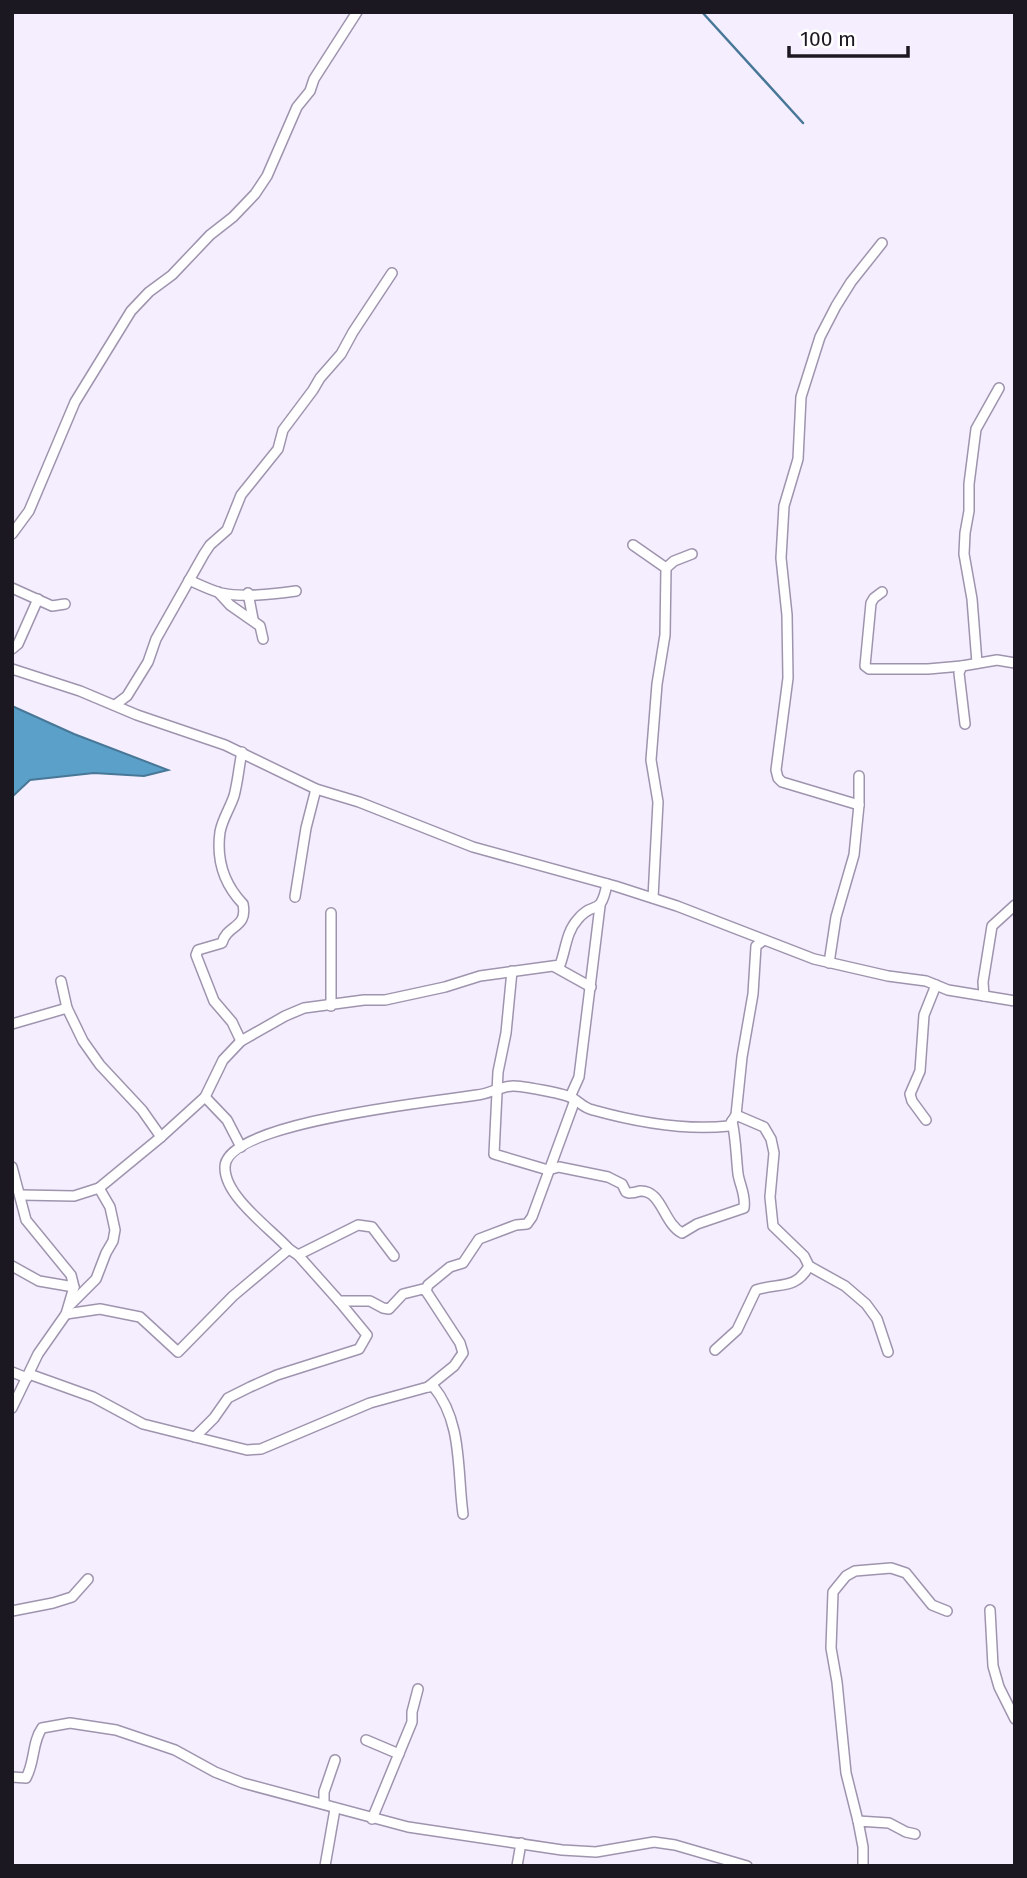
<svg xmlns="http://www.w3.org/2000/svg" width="1027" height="1878" viewBox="0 0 1027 1878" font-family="'Fira Sans',sans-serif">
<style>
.water{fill:#5ba0c9;stroke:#487797;stroke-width:2}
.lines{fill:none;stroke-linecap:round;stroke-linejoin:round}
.stream{stroke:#487797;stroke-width:2.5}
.minor-casing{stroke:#9f94ae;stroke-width:12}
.minor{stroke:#fff;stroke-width:9}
</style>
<rect width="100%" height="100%" fill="#f5eeff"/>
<polygon class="water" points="12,706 74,734 168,770 144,776 94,773 30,780 12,797"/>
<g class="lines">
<polyline class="stream" points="702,12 803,123"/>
<defs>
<g id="minor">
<polyline points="12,534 29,511 75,402 131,311 149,292 172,275 210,235 233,217 255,194 267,176 297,107 310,91 314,79 357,12"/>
<polyline points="633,545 666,568 665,635 657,684 651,760 658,802 653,898"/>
<polyline points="666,568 674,561 692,554"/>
<path d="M 189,580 C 200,585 210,590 221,593 C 244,598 273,594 296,591"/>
<polyline points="12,588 52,606 65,604"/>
<polyline points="218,592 230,605 260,626 263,639"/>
<polyline points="882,592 874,598 871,603 865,666 869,669 928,669 962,666"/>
<polyline points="248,593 253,619"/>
<polyline points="12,649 18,644 38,599"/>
<polyline points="977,663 972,599 964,554 965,533 969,511 969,484 976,429 999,388"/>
<polyline points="12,669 80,691 137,715 225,745 316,789 359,802 473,847 615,886 677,906 814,959 888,976 926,981 948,990 1015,1001"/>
<polyline points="115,705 127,696 148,662 156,639 204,554 210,545 227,530 241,495 278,449 283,430 313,390 320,378 341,354 353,332 392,273"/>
<polyline points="965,724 959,673 962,666 997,660 1015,663"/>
<polyline points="859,805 782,782 778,778 776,770 788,678 787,615 781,558 784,506 798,459 801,397 820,337 836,306 851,282 882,243"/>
<polyline points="295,897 306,828 316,789"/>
<polyline points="331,913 331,1006"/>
<polyline points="829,963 836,917 854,855 859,805 859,776"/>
<polyline points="555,967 591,987"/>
<path d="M 512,971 L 506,1033 L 498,1072 L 494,1154 L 548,1170 L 559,1167 L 608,1177 L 622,1184 L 626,1192 L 629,1193 C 633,1193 637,1192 640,1191 C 662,1190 663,1223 682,1233 L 697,1224 L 744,1208 C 746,1195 740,1186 738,1174 C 736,1156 736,1139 732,1121"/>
<polyline points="61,981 67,1008 83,1041 100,1065 142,1110 161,1137"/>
<polyline points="984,996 983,982 992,926 1015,905"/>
<polyline points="12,1024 67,1008"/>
<path d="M 241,1041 L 232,1022 L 214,1001 L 196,955 L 198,950 L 222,943 C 227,924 248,929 243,904 C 224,884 216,861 220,832 C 222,820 230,808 234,796 C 238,781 239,766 242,752"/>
<polyline points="205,1097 227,1120 241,1147"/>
<polyline points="570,1097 579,1077 600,906"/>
<polyline points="736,1115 764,1127 771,1139 774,1153 770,1197 773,1226 804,1256 809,1266 845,1286 866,1304 877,1319 888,1352"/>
<polyline points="926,1120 912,1101 910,1094 920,1071 924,1015 936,985"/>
<polyline points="12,1167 26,1220 71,1275 74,1287 66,1314 38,1354 12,1408"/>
<path d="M 21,1195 L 74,1196 L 99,1188 L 161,1137 L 205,1097 L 223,1060 L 241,1041 L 285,1016 L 304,1008 L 364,1000 L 385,1000 L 445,987 L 480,976 L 560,965 C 566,949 566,932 578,919 C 594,899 600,919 607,884"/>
<polyline points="298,1255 358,1225 372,1227 394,1256"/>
<polyline points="12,1266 39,1281 74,1287"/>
<path d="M 426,1291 L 423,1289 L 403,1294 L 389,1309 L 383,1308 L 370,1301 L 339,1301 L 298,1255 L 289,1249 C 271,1229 224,1196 225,1167 C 225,1122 440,1101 477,1095 C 489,1094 501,1086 513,1086 C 522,1086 561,1093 570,1097 C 578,1100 583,1108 593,1110 C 636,1122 683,1131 729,1126 L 736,1115 L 742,1057 L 753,994 L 756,946 L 764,940"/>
<polyline points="426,1291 428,1285 450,1267 463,1263 479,1239 516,1225 527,1224 532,1217 575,1100"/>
<polyline points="71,1304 96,1279 106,1253 113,1241 115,1230 110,1207 99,1188"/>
<polyline points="66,1314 100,1309 140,1317 178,1352 233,1296 289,1249"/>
<path d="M 715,1350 L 737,1330 L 756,1290 C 779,1282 795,1291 809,1266"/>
<polyline points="12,1372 27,1378"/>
<polyline points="29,1374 93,1397 143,1424 247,1450 261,1449 370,1403 428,1387 454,1366 463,1353 460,1343 426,1291"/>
<path d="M 428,1387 L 433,1386 C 463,1422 457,1471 463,1514"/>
<polyline points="195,1437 214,1418 228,1398 250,1387 277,1375 359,1349 367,1335 339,1301"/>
<polyline points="990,1610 993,1666 999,1687 1015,1719"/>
<polyline points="12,1611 53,1603 72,1597 88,1579"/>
<polyline points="366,1740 399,1754"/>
<path d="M 12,1777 L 26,1778 C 35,1762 32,1742 42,1728 L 70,1723 L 116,1730 L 175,1750 L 215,1772 L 243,1783 L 408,1827 L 562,1850 L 596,1852 L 654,1842 L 675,1845 L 747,1866"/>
<polyline points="324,1804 324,1792 335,1760"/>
<polyline points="372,1819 412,1722 412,1712 418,1689"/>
<polyline points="858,1821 846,1773 837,1682 831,1648 833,1592 846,1576 855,1571 891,1568 906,1573 932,1605 947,1611"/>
<polyline points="325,1866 335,1809"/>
<polyline points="517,1866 521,1843"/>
<polyline points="863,1866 863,1847 858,1821 889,1823 906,1832 915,1834"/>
</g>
</defs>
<use href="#minor" class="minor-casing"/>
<use href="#minor" class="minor"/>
</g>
<rect width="1027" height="1878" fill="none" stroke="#1c1821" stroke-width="28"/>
<path d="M789 46v10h119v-10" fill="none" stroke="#1c1821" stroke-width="3.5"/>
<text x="800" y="46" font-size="21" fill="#1c1821" stroke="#ffffff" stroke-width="5" paint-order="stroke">100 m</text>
</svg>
